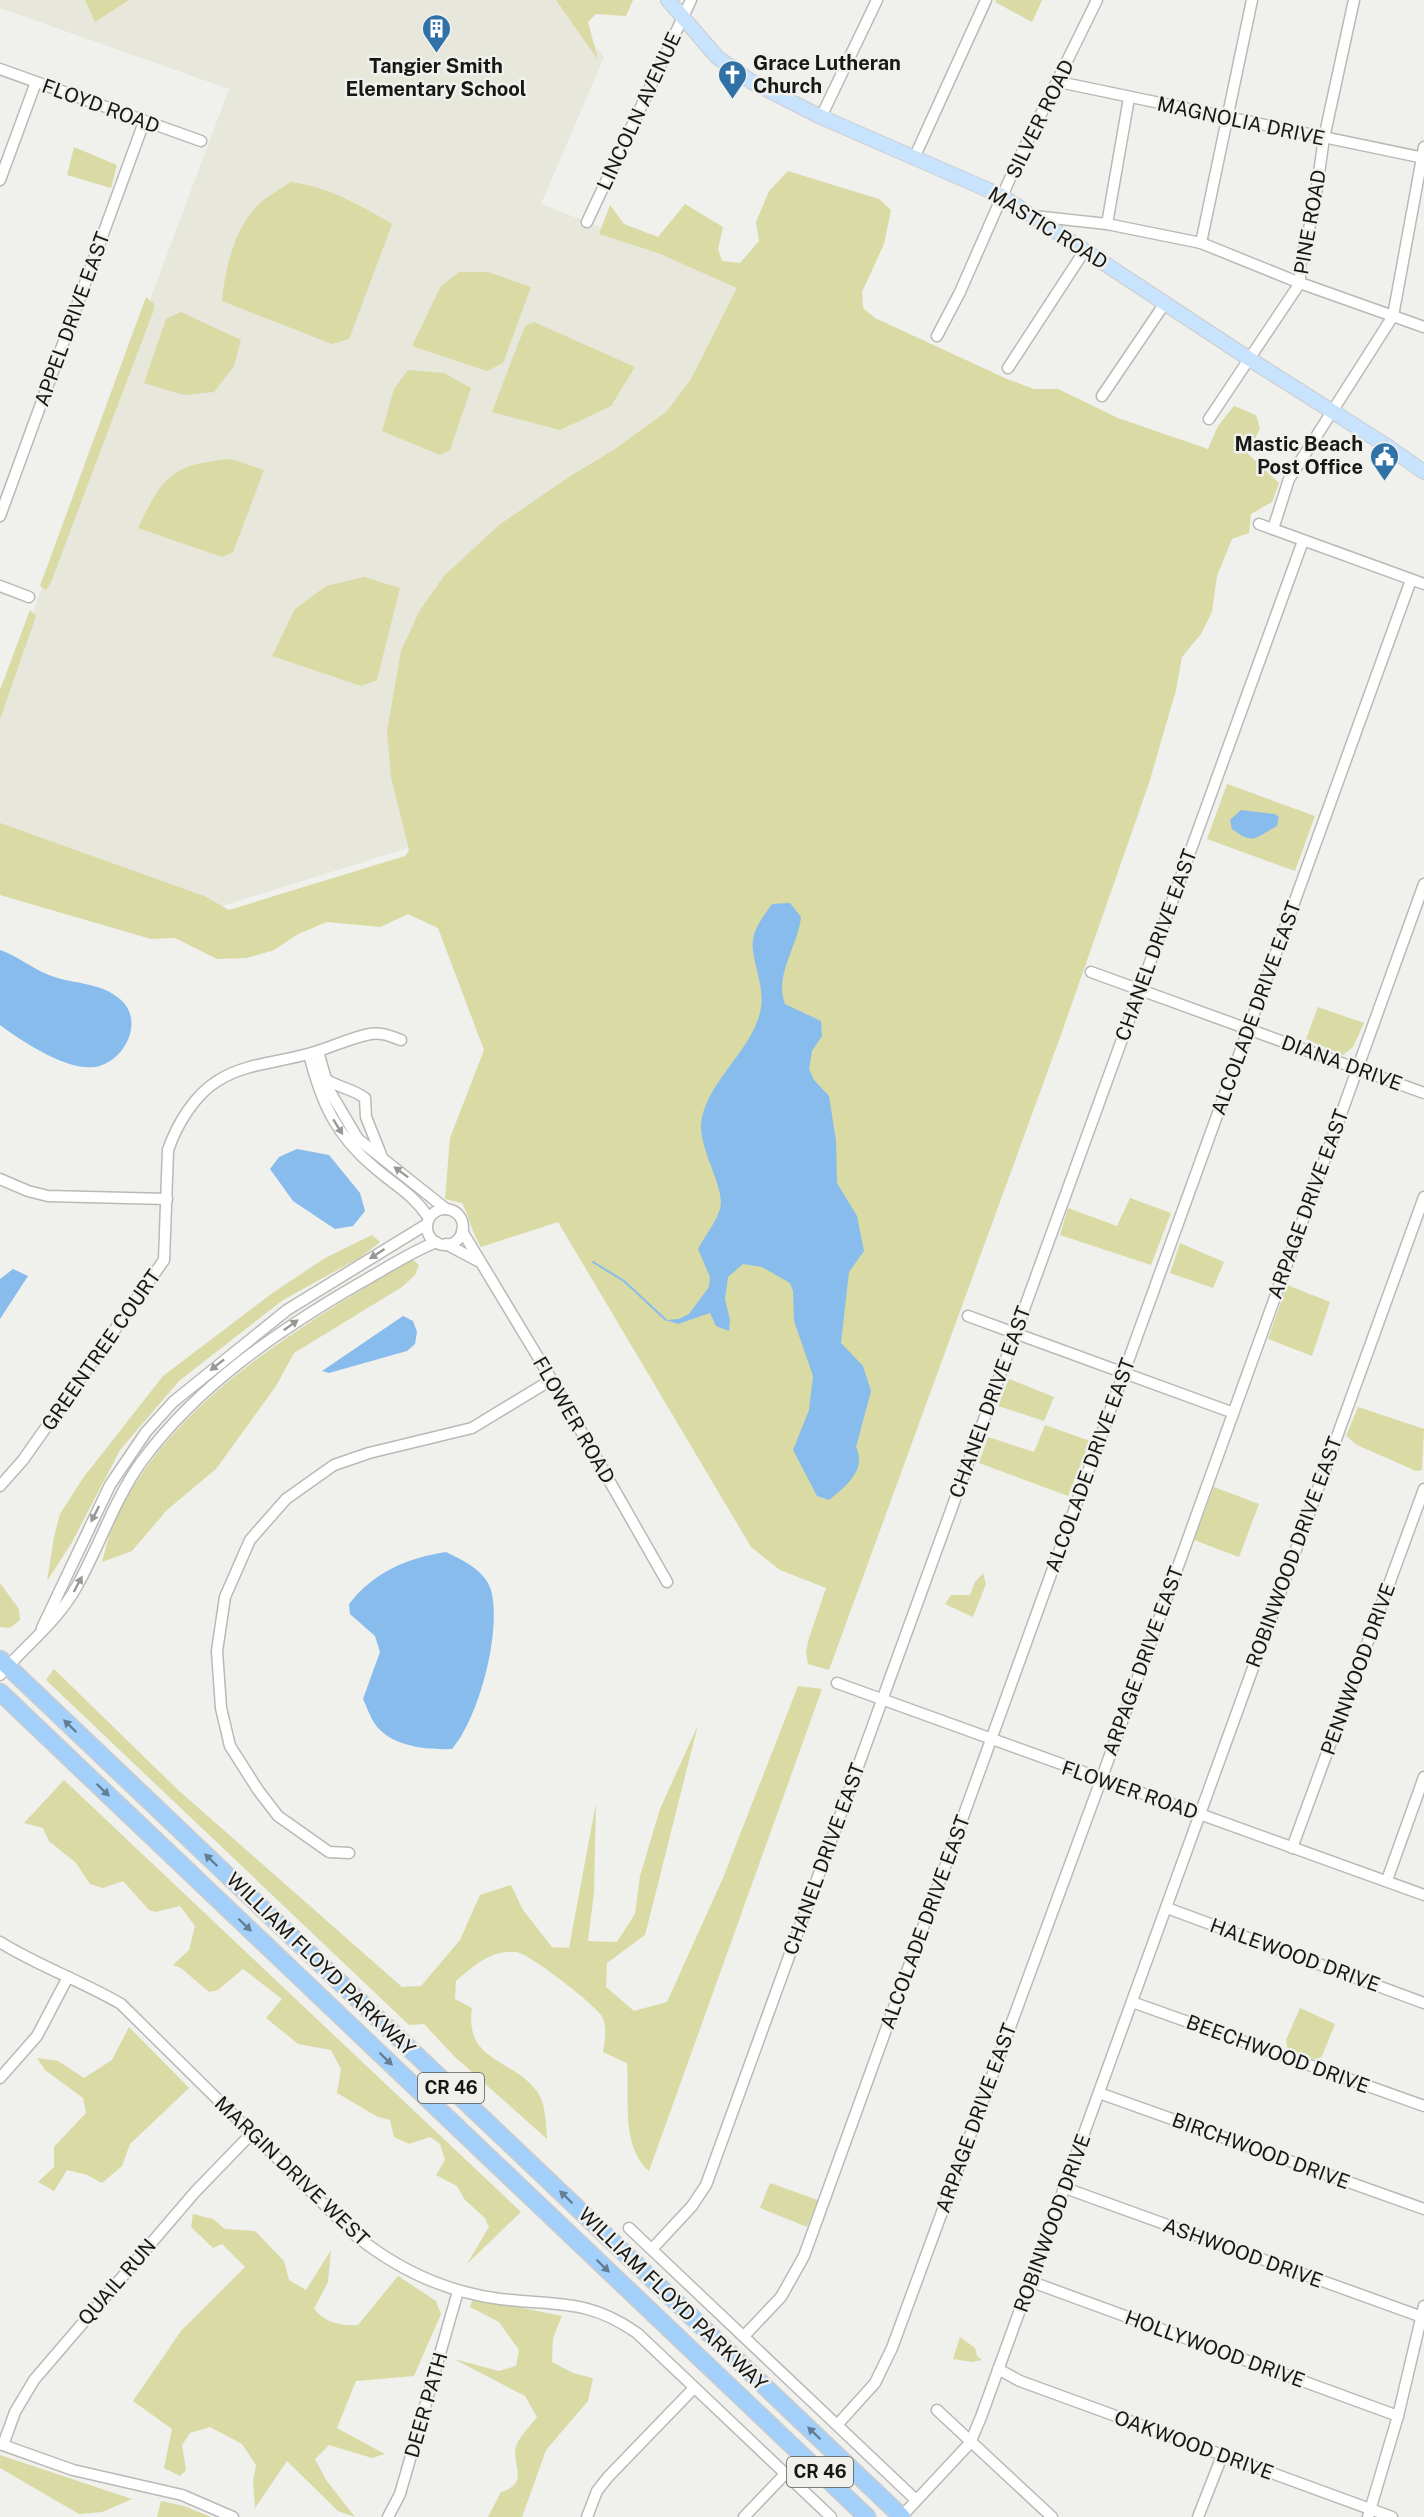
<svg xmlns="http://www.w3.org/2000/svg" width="1424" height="2517" viewBox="0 0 1424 2517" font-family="'Public Sans',sans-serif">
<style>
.built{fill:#e7e7dc}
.green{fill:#dadaa4}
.water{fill:#87bced}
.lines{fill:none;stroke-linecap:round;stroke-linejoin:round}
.stream{stroke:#87bced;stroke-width:2}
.minor-casing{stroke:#b9bab6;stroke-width:13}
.major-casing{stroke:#ccc;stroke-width:16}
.highway-casing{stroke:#ccc;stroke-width:19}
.minor{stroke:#fff;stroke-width:10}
.major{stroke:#c7e3fd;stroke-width:14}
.highway{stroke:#a2d0fb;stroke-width:16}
.oneway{fill:#979796}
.oneway2{fill:#637d94}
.labels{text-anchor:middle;stroke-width:5;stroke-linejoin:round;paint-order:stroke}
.shield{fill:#f0f0ed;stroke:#585856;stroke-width:1.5}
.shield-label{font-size:18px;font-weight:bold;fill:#171716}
.poi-label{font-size:20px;font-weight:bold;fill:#171716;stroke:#f0f0ed;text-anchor:start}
.street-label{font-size:20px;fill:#171716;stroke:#f0f0ed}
</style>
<rect width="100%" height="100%" fill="#f0f0ed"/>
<polygon class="built" points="0,0 559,0 604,57 541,204 759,289 679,402 586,471 391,777 408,848 209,910 0,828 0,700 229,89 0,8"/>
<g class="green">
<polygon points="85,0 129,0 95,22"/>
<polygon points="556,0 633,0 626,16 596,14 588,22 598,60"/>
<polygon points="996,0 1042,0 1032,22 995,2"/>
<polygon points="74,147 117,165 111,188 67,175"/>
<path d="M 788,171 L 879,199 L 891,210 L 884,244 L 862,292 L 863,308 L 875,318 L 1007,379 L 1034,389 L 1058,389 L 1118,418 L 1208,449 L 1218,426 L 1234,406 L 1256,415 L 1260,428 L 1248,454 L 1279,483 L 1272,502 L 1251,514 L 1249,533 L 1232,539 L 1217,576 L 1212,612 L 1201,634 L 1182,657 L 1176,690 L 1149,783 L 1062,1032 L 829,1670 L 808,1664 L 806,1652 L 809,1638 L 826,1588 L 780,1570 L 751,1547 L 558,1222 L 481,1247 C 472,1233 470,1218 462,1203 L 445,1199 L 450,1138 L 484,1050 L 438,928 L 408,914 L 380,927 L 327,922 L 298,934 L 274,950 L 247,958 L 217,959 L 175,938 L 151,939 L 0,895 L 0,823 L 204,896 L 229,910 L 405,856 L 409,851 L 391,777 L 387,731 L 401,651 L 420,610 L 444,576 L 499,525 L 569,477 L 615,449 L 667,411 L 691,379 L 737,288 L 658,253 L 599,234 L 610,205 L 624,224 L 658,237 L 685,204 L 723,227 L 718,249 L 722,261 L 740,263 L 759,241 L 756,222 L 769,191 Z"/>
<path d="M 291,182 C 329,187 360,205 392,224 L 349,339 L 332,344 L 222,301 C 225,267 235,227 260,203 C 269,195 281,189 291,182 Z"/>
<polygon points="459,272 488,272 531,287 503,363 487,371 412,346 441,286"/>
<polygon points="146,297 154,304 153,312 51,582 46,590 40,586"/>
<polygon points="181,312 241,340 234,366 214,392 184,395 144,383 166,319"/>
<polygon points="534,322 635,367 611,406 560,430 492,412 525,326"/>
<polygon points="408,370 444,373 471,388 450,450 440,455 382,431 394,389"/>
<path d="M 231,459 L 264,470 L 233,552 L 222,557 L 138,528 C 162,476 173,464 231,459 Z"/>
<polygon points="364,577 400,588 377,680 361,686 272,656 295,609 326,586"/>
<polygon points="30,610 36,616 0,719 0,690"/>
<polygon points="1227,784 1315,816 1295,871 1207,839"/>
<polygon points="1318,1007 1364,1023 1353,1047 1343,1055 1306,1039"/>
<polygon points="1130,1198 1171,1213 1151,1265 1060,1235 1068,1208 1117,1226"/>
<polygon points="372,1235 380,1242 361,1257 283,1300 179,1381 120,1450 71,1544 47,1581 54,1537 60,1514 83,1478 163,1376 271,1294 325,1258"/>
<polygon points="1180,1243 1224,1262 1213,1288 1170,1273"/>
<path d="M 412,1259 L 419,1265 L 415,1275 L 402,1287 L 294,1353 L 276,1386 L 216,1469 L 167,1510 L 132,1551 L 102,1562 C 106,1548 109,1532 116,1518 C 175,1397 301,1327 412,1259 Z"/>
<polygon points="1287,1285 1330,1302 1312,1356 1268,1339"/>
<polygon points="1009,1379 1054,1397 1044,1421 998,1406"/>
<polygon points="1358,1407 1424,1429 1422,1470 1416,1471 1357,1445 1346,1436"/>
<polygon points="1045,1425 1090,1441 1068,1496 979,1463 988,1437 1034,1452"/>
<polygon points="1214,1487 1259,1504 1239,1557 1194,1540"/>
<polygon points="983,1573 986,1584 973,1617 945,1604 951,1595 970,1595 975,1582"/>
<polygon points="0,1583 19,1609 20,1620 10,1628 0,1627"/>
<path d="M 54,1669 L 177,1789 L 402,1987 L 421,1986 L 460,1940 L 480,1895 L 511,1885 L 523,1910 L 552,1947 L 569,1948 L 596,1803 L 594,1892 L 588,1941 L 617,1942 L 635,1914 L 640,1876 L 660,1809 L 698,1725 L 645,1935 L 607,1963 L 606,1987 L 634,2011 L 667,2002 L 723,1878 L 798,1686 L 822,1689 L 649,2171 C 620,2146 630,2096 627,2063 L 603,2052 C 605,2041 608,2025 601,2015 C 594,2004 529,1953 516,1952 C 490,1950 474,1966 456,1981 L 455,1999 L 472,2008 C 464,2063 514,2058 538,2093 C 546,2105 546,2125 547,2139 L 455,2057 L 424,2024 L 409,2025 L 46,1680 Z"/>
<polygon points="64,1780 521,2212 467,2264 489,2227 485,2218 465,2200 457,2186 436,2175 445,2160 440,2144 430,2137 409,2144 394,2137 390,2120 378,2117 337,2093 341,2069 331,2050 298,2044 266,2018 282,1999 243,1969 218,1990 209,1992 181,1968 173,1965 189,1950 195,1926 180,1906 155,1912 149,1910 123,1881 103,1888 90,1884 76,1863 49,1841 43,1828 24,1823"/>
<polygon points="1300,2008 1335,2024 1322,2056 1317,2060 1288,2052 1286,2040"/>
<polygon points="129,2027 189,2088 130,2144 122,2166 102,2183 87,2175 67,2170 54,2191 38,2182 54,2167 54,2147 86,2113 83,2098 45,2070 37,2058 58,2061 84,2078 112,2060"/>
<polygon points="770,2183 818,2200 807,2227 760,2208"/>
<path d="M 193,2214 L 213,2219 L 225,2229 L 255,2231 L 284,2261 L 289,2280 L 306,2290 L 331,2250 L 328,2282 L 314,2309 C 325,2323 342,2326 358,2325 L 398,2276 L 436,2301 L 441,2314 L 414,2376 L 356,2381 L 337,2428 L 385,2454 L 372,2458 L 329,2445 L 315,2459 L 326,2480 L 355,2517 L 338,2511 L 287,2461 L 255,2508 L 253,2481 L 256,2465 L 242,2444 L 210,2427 L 190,2433 L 182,2445 L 186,2470 L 180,2476 L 164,2468 L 172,2429 L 133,2401 L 181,2331 L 245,2267 L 222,2244 L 213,2248 L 191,2227 Z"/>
<path d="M 473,2298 L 562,2316 L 553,2338 L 552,2362 L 573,2373 L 593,2378 L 588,2401 L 546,2450 L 522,2517 L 488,2517 L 501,2492 C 532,2483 509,2462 517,2444 C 521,2435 531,2425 537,2417 L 525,2396 L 454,2359 L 499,2371 L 516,2366 L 519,2350 L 499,2322 L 470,2307 Z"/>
<polygon points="960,2337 975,2348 977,2356 982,2360 972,2362 953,2359"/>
<polygon points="0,2455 132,2499 102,2512 79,2514 0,2468"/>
<polygon points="161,2501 184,2506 211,2517 157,2517"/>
</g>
<g class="water">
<path d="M 1241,810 L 1275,814 L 1279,817 L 1277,826 C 1256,837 1254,846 1232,829 L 1230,820 Z"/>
<path d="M 790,903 L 801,917 C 798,946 774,975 785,1004 L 821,1021 L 822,1036 L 812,1051 L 809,1069 L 814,1080 L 829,1096 L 836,1141 L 837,1183 L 857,1216 L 864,1251 L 849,1272 L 841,1343 L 863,1366 L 871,1391 L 856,1447 C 867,1470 846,1486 829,1500 L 817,1496 L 793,1450 L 809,1410 L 813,1376 L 794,1321 L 793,1291 L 790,1283 L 762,1267 L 743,1264 L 728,1277 L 725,1299 L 730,1320 L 729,1331 L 716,1326 L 710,1313 L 678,1324 L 666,1320 L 679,1319 L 689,1314 L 709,1287 L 710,1277 L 698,1249 C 705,1236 716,1222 720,1209 C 726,1189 700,1152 701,1125 C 704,1083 754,1050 761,1008 C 765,984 750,958 753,940 C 755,926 764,916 772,904 Z"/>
<path d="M 0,950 C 18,956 31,968 49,975 C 74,985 100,981 121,1000 C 145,1022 124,1062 95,1067 C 66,1071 22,1041 0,1025 Z"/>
<polygon points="297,1149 329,1155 360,1193 365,1211 353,1226 335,1229 293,1201 270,1169 279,1157"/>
<polygon points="13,1269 28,1276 0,1319 0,1279"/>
<polygon points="403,1316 413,1321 417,1332 415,1344 407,1351 329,1373 322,1371"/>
<path d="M 446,1552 C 462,1560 485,1570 491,1590 C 502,1631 479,1718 452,1749 C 428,1750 391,1747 375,1724 C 370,1717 367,1707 363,1699 L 380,1652 L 375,1636 L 350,1614 L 349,1604 C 374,1572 407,1558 446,1552 Z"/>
</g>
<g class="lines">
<polyline class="stream" points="593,1262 624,1281 666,1320"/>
<defs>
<g id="minor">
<polyline points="0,69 201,141"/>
<polyline points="1059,82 1424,158"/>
<polyline points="821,117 877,0"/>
<polyline points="915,156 986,0"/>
<polyline points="0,180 36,82"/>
<polyline points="1034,216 1107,224 1201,243 1300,283 1424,327"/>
<polyline points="587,222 691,0"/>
<polyline points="1107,224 1129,98"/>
<polyline points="1201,243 1252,0"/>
<polyline points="937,336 960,292 1015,167 1097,0"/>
<polyline points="1008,368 1085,250"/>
<polyline points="1102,396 1165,303"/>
<polyline points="1209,419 1300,283 1300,266 1314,208 1324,138 1354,0"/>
<polyline points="0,516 144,122"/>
<polyline points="1259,524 1424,584"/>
<polyline points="1273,529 1289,479 1393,316 1424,147"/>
<polyline points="0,586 29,597"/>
<polyline points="1091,972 1424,1093"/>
<polyline points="318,1051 329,1090 358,1139 446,1209"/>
<path d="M 309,1054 C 321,1102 336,1136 375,1168 C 397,1187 412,1193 429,1218"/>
<path d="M 327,1080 C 340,1088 353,1089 365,1098 L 366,1117 L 382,1157"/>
<polyline points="0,1179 28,1191 48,1196 167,1199"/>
<circle cx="445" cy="1227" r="18"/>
<polyline points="462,1231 553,1382 667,1582"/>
<polyline points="446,1244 478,1261"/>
<polyline points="968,1316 1231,1412"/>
<path d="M 0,1486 L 23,1460 L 164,1260 L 168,1150 C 177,1124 195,1094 219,1080 C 244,1064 279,1062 308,1054 C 328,1049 349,1038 370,1034 C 381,1032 390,1036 401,1040"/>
<polyline points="42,1628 110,1485 146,1432 173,1402 287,1310 427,1224"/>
<path d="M 0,1675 C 26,1645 58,1621 77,1586 C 100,1545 114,1500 142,1461 C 198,1385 279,1330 360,1283 C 385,1269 409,1253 436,1242"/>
<polyline points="837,1683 1424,1895"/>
<polyline points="1292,1848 1424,1489"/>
<polyline points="349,1853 329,1852 278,1816 258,1790 230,1746 221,1708 217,1651 225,1597 250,1540 286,1499 334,1465 369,1453 472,1428 551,1380"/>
<polyline points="1387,1880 1424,1777"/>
<polyline points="1167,1908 1424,2003"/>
<path d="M 0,1942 C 38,1966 82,1981 121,2004 L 355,2235 C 397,2269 446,2292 500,2299 C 557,2306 587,2298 637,2333 L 831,2517"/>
<polyline points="1132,2002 1424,2106"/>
<polyline points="0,2078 37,2036 68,1977"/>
<polyline points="1099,2093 1424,2209"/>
<polyline points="1065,2188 1422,2317"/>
<polyline points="629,2228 916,2500"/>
<polyline points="653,2248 692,2206 706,2185 1303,541"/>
<polyline points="1032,2282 1398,2416"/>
<polyline points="744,2336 781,2297 804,2256 1411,580"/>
<polyline points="998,2369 1020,2381 1392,2517"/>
<polyline points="937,2410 1052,2517"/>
<polyline points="838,2424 875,2383 892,2348 1101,1780 1424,884"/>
<polyline points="0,2444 73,2470 182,2495 233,2517"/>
<polyline points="3,2445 15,2412 34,2380 195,2192 252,2133"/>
<polyline points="388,2517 400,2494 458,2291"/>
<polyline points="587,2517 597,2491 608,2477 694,2388"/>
<polyline points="744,2517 785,2474"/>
<polyline points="901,2517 970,2443 981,2417 1424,1197"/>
<polyline points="1198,2517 1222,2456"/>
<polyline points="1368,2517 1398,2416 1424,2306"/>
</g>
<polyline id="major" points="668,0 717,57 752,82 821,117 1002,196 1251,360 1387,446 1424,472"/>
<g id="highway">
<polyline points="0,1659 902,2517"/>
<polyline points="0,1692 867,2517"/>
</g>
</defs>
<use href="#minor" class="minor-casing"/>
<use href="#major" class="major-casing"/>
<use href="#highway" class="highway-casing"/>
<use href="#minor" class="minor"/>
<use href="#major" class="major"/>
<use href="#highway" class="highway"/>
</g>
<defs><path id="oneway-solid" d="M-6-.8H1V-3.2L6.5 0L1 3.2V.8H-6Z" transform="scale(1.5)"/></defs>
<g class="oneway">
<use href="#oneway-solid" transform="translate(338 1127) rotate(58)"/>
<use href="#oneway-solid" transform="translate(401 1172) rotate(-143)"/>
<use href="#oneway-solid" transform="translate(377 1254) rotate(147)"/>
<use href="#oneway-solid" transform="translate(291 1325) rotate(-36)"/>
<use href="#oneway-solid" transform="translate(217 1365) rotate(142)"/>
<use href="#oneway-solid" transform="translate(95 1514) rotate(117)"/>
<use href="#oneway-solid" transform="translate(78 1584) rotate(-62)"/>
</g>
<g class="oneway2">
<use href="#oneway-solid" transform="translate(70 1726) rotate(-136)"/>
<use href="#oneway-solid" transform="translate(103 1790) rotate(44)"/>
<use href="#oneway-solid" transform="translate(211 1860) rotate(-136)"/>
<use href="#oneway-solid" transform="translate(245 1925) rotate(44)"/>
<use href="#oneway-solid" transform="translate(386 2059) rotate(44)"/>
<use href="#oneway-solid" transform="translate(566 2197) rotate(-136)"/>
<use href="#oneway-solid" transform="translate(603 2266) rotate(44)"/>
<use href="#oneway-solid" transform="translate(814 2433) rotate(-136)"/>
</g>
<defs>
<symbol id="building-pin" viewBox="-11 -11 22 30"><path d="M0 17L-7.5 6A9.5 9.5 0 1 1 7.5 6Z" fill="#3071a7" stroke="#f0f0ed"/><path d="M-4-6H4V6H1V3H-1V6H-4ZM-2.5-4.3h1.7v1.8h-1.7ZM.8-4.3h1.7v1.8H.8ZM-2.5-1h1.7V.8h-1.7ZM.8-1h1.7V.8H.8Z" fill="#fff"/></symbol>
<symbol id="church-pin" viewBox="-11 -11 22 30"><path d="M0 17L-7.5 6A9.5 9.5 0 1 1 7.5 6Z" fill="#3071a7" stroke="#f0f0ed"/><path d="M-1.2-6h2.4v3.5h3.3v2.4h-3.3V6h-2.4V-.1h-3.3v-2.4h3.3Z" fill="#fff"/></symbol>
<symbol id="civic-pin" viewBox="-11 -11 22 30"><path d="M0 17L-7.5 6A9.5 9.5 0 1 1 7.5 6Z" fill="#3071a7" stroke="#f0f0ed"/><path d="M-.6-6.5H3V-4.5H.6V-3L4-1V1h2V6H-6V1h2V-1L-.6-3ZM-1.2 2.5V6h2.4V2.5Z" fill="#fff"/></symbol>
</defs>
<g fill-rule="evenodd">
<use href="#building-pin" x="420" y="12" width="33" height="45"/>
<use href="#church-pin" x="716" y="58" width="33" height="45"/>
<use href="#civic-pin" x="1368" y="440" width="33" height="45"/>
</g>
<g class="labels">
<g class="shield">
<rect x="418" y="2073" width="66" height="30" rx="4.5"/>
<rect x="787" y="2457" width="66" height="30" rx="4.5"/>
</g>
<g class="shield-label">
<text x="451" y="2094">CR 46</text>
<text x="820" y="2478">CR 46</text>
</g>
<g class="poi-label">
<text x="753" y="70">Grace Lutheran<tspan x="753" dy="23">Church</tspan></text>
<text x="436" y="73" text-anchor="middle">Tangier Smith<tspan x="436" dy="23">Elementary School</tspan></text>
<text x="1363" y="451" text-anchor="end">Mastic Beach<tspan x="1363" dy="23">Post Office</tspan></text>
</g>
<g class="street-label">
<text transform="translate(101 106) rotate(20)" y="7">FLOYD ROAD</text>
<text transform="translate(639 111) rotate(-65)" y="7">LINCOLN AVENUE</text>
<text transform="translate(1040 119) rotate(-64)" y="7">SILVER ROAD</text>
<text transform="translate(1241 121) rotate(12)" y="7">MAGNOLIA DRIVE</text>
<text transform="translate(1310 222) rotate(-80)" y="7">PINE ROAD</text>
<text transform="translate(1048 228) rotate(32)" y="7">MASTIC ROAD</text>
<text transform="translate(72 319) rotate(-70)" y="7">APPEL DRIVE EAST</text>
<text transform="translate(1156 945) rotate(-70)" y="7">CHANEL DRIVE EAST</text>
<text transform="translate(1256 1008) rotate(-70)" y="7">ALCOLADE DRIVE EAST</text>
<text transform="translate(1342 1063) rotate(20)" y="7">DIANA DRIVE</text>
<text transform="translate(1308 1204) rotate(-70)" y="7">ARPAGE DRIVE EAST</text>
<text transform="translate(101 1350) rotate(-55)" y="7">GREENTREE COURT</text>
<text transform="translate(990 1402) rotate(-70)" y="7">CHANEL DRIVE EAST</text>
<text transform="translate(574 1420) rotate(60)" y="7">FLOWER ROAD</text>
<text transform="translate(1090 1465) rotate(-70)" y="7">ALCOLADE DRIVE EAST</text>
<text transform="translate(1294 1552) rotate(-70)" y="7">ROBINWOOD DRIVE EAST</text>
<text transform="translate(1143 1661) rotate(-70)" y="7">ARPAGE DRIVE EAST</text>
<text transform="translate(1358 1669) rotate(-70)" y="7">PENNWOOD DRIVE</text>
<text transform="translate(1130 1790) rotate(19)" y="7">FLOWER ROAD</text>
<text transform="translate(824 1859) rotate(-70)" y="7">CHANEL DRIVE EAST</text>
<text transform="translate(925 1922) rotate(-70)" y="7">ALCOLADE DRIVE EAST</text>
<text transform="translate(1295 1955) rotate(20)" y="7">HALEWOOD DRIVE</text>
<text transform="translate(321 1964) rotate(44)" y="7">WILLIAM FLOYD PARKWAY</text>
<text transform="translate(1278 2054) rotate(20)" y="7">BEECHWOOD DRIVE</text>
<text transform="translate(976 2118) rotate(-70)" y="7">ARPAGE DRIVE EAST</text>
<text transform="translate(1261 2151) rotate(20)" y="7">BIRCHWOOD DRIVE</text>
<text transform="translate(292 2171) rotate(44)" y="7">MARGIN DRIVE WEST</text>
<text transform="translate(1052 2223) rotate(-70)" y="7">ROBINWOOD DRIVE</text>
<text transform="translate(1243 2253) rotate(20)" y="7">ASHWOOD DRIVE</text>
<text transform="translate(117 2282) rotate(-49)" y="7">QUAIL RUN</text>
<text transform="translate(673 2299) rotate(44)" y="7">WILLIAM FLOYD PARKWAY</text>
<text transform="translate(1215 2349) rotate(20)" y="7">HOLLYWOOD DRIVE</text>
<text transform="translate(426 2405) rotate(-74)" y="7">DEER PATH</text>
<text transform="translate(1194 2445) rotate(20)" y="7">OAKWOOD DRIVE</text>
</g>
</g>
</svg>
